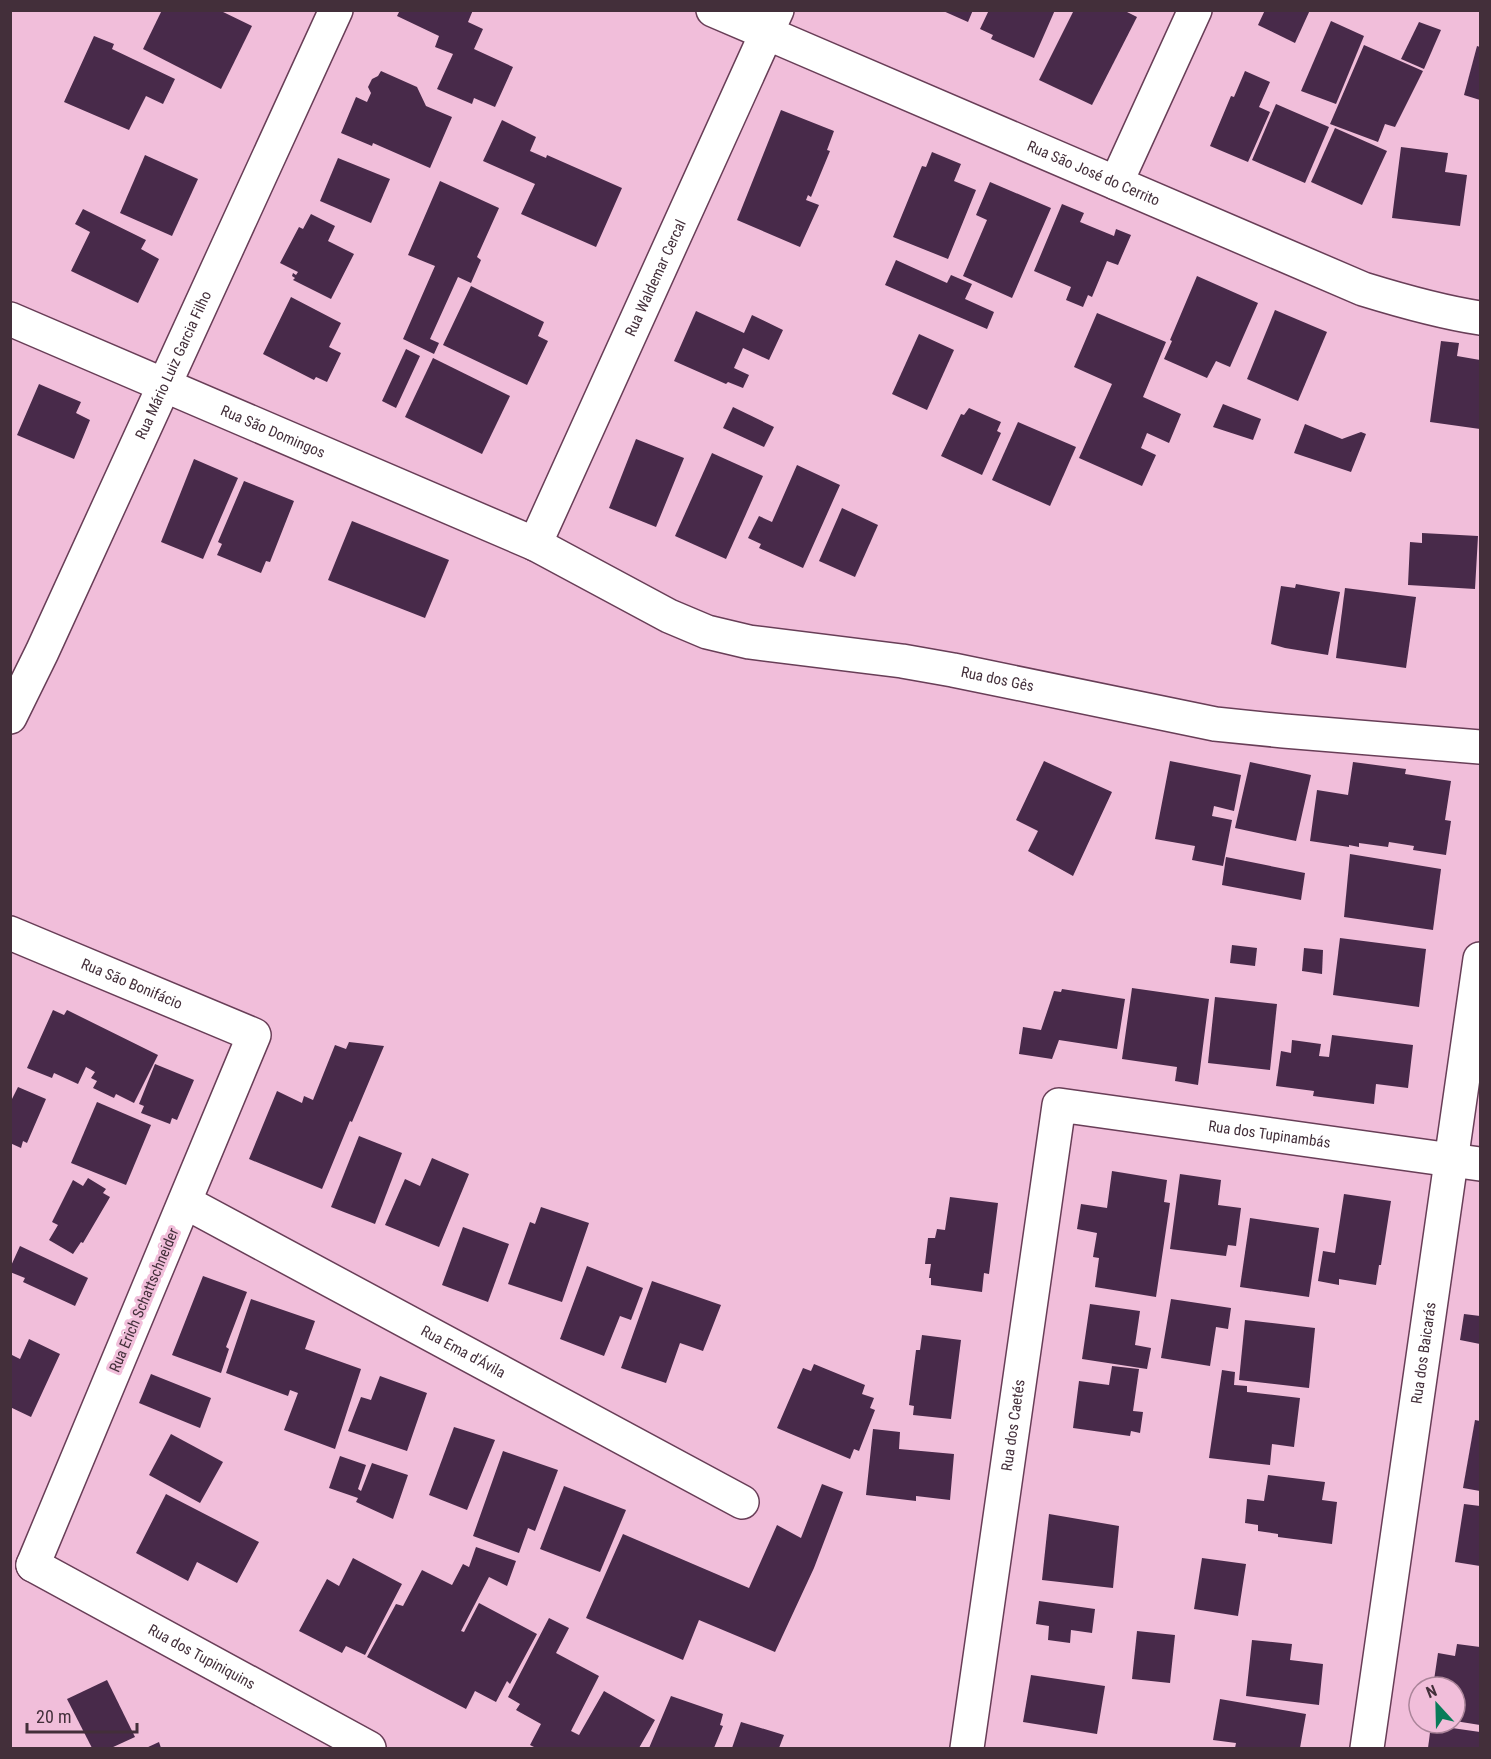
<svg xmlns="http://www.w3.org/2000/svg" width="1491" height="1759" viewBox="0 0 1491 1759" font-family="'Roboto Condensed',sans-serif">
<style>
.building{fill:#482a4a}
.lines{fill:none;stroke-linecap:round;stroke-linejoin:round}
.minor-casing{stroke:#683e57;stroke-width:36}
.minor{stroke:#fff;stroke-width:33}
.labels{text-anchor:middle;stroke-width:6;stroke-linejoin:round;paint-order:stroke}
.street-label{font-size:15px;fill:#432f3a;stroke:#f1beda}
</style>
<rect width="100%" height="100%" fill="#f1beda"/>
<g class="building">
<polygon points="162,10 219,10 252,26 221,89 143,49"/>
<polygon points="400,10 473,10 468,22 483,29 474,49 513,67 495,107 474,98 472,104 437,89 453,54 435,47 439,36 397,16"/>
<polygon points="941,10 973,10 968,22"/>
<polygon points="989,10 1055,10 1034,58 991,39 993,35 980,29"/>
<polygon points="1074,10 1123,10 1137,17 1092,105 1039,80"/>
<polygon points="1265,10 1310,10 1295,43 1258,25"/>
<polygon points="1331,21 1364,36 1336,104 1301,91"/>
<polygon points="1419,22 1441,30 1424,69 1401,59"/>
<polygon points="94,36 114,44 112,49 175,79 163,104 146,96 129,130 64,102"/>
<polygon points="1364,45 1423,71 1395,127 1385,124 1378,142 1330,124"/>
<polygon points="1477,46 1480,47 1480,100 1464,95"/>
<polygon points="381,71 417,87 426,106 452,117 430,168 373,143 372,146 341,133 356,97 367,102 371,93 368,87 372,79 378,76"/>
<polygon points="1245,71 1270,82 1259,107 1270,112 1248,162 1210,146 1231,96 1234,97"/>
<polygon points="1276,104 1329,127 1305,183 1252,160"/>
<polygon points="781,110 834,131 827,150 830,151 811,197 808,195 806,200 819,205 800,247 737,220"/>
<polygon points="502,120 536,137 530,151 546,158 547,155 622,188 596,247 521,214 535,184 483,161"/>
<polygon points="1335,128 1387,151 1362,205 1311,182"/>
<polygon points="1401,147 1448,153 1445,172 1467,175 1460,226 1392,218"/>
<polygon points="932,152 961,164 954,181 976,190 948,259 893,237 922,166 926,167"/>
<polygon points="145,155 198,179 172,236 120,213"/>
<polygon points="338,158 390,179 371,223 320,201"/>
<polygon points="440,181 499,208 477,257 481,260 471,283 458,277 430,339 439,343 434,354 403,339 435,266 408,255"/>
<polygon points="990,182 1051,208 1012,298 963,276 987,220 976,215"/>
<polygon points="1062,204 1084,213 1080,222 1114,236 1116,229 1131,235 1118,265 1107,261 1092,297 1088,295 1083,307 1066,300 1071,287 1034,271"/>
<polygon points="83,209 146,240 141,249 159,259 138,303 71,271 90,232 75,224"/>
<polygon points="311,214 335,226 328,241 354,254 331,299 293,280 295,278 292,276 293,273 296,275 298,272 280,263 299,227 303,229"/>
<polygon points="896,260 947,283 951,275 972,284 965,299 994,312 987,329 885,285"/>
<polygon points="1197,276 1258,303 1230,367 1216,361 1207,378 1164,359 1172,341 1170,340"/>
<polygon points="471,286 544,322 538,336 548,341 527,385 443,345"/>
<polygon points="291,297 341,323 329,347 341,353 327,382 316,377 314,380 263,354"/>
<polygon points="1275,310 1327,332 1298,401 1247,379"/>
<polygon points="696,311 744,333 752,315 783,330 769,360 743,348 734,368 749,375 743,388 728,382 726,384 674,361"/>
<polygon points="1097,313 1166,342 1143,397 1181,414 1169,443 1147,433 1141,448 1156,455 1142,486 1079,458 1112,384 1074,367"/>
<polygon points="919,334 954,350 927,410 892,394"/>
<polygon points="1441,341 1459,343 1457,356 1480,360 1480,429 1430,422"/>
<polygon points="406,349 420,356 396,408 382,401"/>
<polygon points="433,358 510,396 482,454 405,417"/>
<polygon points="39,384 81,402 76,413 90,420 74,459 17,435"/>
<polygon points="1223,404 1261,419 1253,440 1213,427"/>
<polygon points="733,407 774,427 764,447 723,428"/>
<polygon points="969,408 1001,422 997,431 1001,433 982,475 941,456 961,414 964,415"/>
<polygon points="1018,422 1076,447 1050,506 992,480"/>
<polygon points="1305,424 1342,439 1361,432 1366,434 1351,472 1294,453"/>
<polygon points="636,439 684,458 656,527 609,508"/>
<polygon points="712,453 763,476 726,559 675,536"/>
<polygon points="194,459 238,478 203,559 161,542"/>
<polygon points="797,465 840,485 803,568 759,548 761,544 748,538 759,516 772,522"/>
<polygon points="244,481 294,501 270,562 266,561 261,573 217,555 222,544 218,542"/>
<polygon points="842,508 878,525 855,577 819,561"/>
<polygon points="352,521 449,560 425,618 328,580"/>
<polygon points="1422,533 1478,536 1475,589 1408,585 1410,542 1422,543"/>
<polygon points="1296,584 1340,592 1328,655 1285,648 1271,644 1281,586 1295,588"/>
<polygon points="1345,588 1416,597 1406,668 1336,658"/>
<polygon points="1044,761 1112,792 1073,876 1028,851 1038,831 1016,820"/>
<polygon points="1170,761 1241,775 1234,811 1214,806 1212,816 1232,820 1223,866 1192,860 1195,846 1155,839"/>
<polygon points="1250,762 1311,775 1296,841 1235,828"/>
<polygon points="1353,762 1406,769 1405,774 1451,781 1445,820 1451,821 1446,855 1413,850 1414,846 1389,842 1388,847 1359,843 1359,847 1349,845 1349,847 1310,841 1317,790 1348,795"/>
<polygon points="1350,854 1441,869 1433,930 1344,917"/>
<polygon points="1226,857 1305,873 1301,900 1222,885"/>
<polygon points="1340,938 1426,949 1419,1007 1333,995"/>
<polygon points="1232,945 1257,948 1255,966 1230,963"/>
<polygon points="1304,948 1323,950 1322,974 1302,971"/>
<polygon points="1132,988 1209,999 1198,1085 1175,1081 1177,1067 1122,1059"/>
<polygon points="1062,989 1125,999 1117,1049 1059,1040 1052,1059 1019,1054 1023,1027 1041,1030 1054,991 1061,992"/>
<polygon points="1215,997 1277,1004 1270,1070 1208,1063"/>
<polygon points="53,1010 64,1015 67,1010 158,1055 134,1103 116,1094 114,1098 93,1088 97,1081 91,1078 95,1072 86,1067 78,1084 54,1073 52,1078 27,1068"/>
<polygon points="1332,1035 1413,1045 1408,1088 1376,1084 1374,1104 1313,1096 1314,1091 1276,1086 1281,1051 1291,1053 1292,1040 1321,1044 1319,1056 1329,1057"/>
<polygon points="349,1042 384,1046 352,1122 350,1121 322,1189 249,1159 277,1091 302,1103 304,1096 313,1100 335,1045 346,1049"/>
<polygon points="155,1064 194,1080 177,1120 172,1118 170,1124 141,1113 144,1106 139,1104"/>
<polygon points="18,1087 46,1099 27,1143 23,1141 21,1148 10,1143 10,1103"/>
<polygon points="97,1102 151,1125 126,1185 71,1163"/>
<polygon points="359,1136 402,1153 375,1224 331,1207"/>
<polygon points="432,1158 469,1174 439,1247 385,1225 405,1179 420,1186"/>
<polygon points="1112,1171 1167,1180 1164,1202 1170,1203 1156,1297 1095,1287 1099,1258 1093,1257 1097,1233 1077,1229 1081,1204 1107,1208"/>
<polygon points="1180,1174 1221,1180 1218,1205 1241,1208 1236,1246 1228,1245 1226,1256 1170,1249"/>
<polygon points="88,1178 106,1189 103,1193 110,1197 83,1243 81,1242 73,1254 49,1240 58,1225 52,1222 73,1180 83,1186"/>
<polygon points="1344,1194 1391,1201 1381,1265 1379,1265 1376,1285 1339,1279 1339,1285 1318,1281 1323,1251 1335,1253"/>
<polygon points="950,1197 998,1203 989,1274 984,1273 982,1292 931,1285 931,1278 929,1278 931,1264 925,1264 928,1238 935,1238 937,1229 945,1230"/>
<polygon points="541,1207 589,1223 562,1302 508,1284 530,1222 535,1224"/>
<polygon points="1250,1218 1319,1228 1309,1297 1240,1287"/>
<polygon points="463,1227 509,1244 488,1302 442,1285"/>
<polygon points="20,1246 88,1278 75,1306 23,1282 25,1278 10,1272 10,1268"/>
<polygon points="587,1266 643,1288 631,1320 620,1316 604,1356 560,1339"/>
<polygon points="203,1276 247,1292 226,1347 229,1349 221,1373 172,1355"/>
<polygon points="652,1281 721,1305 703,1351 680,1343 666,1383 621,1368"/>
<polygon points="251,1299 315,1321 305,1349 361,1369 335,1449 284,1430 298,1393 290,1390 288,1396 226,1373"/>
<polygon points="1171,1299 1231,1308 1228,1329 1216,1327 1210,1366 1161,1358"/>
<polygon points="1090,1304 1140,1311 1135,1345 1151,1348 1147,1369 1082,1359"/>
<polygon points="1464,1314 1480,1316 1480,1344 1460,1340"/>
<polygon points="1245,1320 1315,1328 1309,1388 1239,1380"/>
<polygon points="922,1335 961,1340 951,1419 913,1415 914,1406 909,1405 916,1350 920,1350"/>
<polygon points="29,1339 60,1354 31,1417 10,1407 10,1354 20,1359"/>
<polygon points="814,1364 865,1385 862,1394 874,1398 870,1408 875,1410 859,1451 854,1449 850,1459 777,1428 803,1368 811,1371"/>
<polygon points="1112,1366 1139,1369 1133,1411 1143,1412 1140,1433 1131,1431 1130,1436 1073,1428 1079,1381 1109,1385"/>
<polygon points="1222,1370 1235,1372 1234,1385 1247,1386 1247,1392 1300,1398 1294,1447 1272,1444 1270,1465 1209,1458"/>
<polygon points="151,1374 211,1398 200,1428 139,1403"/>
<polygon points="380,1376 427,1393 407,1451 348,1431 361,1397 371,1400"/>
<polygon points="1475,1420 1480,1421 1480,1491 1463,1488"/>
<polygon points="454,1427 495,1440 467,1510 429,1495"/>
<polygon points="873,1429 900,1432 899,1449 954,1454 950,1500 916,1496 916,1501 866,1495"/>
<polygon points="171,1434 223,1462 200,1503 149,1475"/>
<polygon points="503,1451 558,1470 535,1531 528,1528 519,1553 473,1536"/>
<polygon points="340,1456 366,1465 358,1489 361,1491 372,1463 408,1475 393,1519 356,1502 358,1498 329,1488"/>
<polygon points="1268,1475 1325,1482 1322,1500 1337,1502 1332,1544 1278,1537 1278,1534 1258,1531 1258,1525 1245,1523 1247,1499 1264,1501"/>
<polygon points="822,1484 843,1492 814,1568 775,1652 699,1620 683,1660 586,1618 623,1534 749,1588 777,1525 801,1538"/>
<polygon points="564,1486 626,1510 600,1572 540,1549"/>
<polygon points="166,1494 259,1542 237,1583 197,1562 188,1581 136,1553"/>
<polygon points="1464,1504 1480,1506 1480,1566 1455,1562"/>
<polygon points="1049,1514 1119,1526 1113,1588 1042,1580"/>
<polygon points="476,1547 516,1561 507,1586 489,1577 461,1631 464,1632 479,1603 537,1634 510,1684 507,1681 496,1702 475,1691 466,1709 367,1657 396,1604 403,1606 422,1570 452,1585 463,1564 469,1567"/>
<polygon points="353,1558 402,1584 365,1655 346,1646 342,1653 299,1631 327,1579 339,1586"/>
<polygon points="1202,1558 1246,1564 1238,1616 1194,1609"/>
<polygon points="1039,1601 1095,1609 1092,1633 1071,1630 1070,1643 1048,1640 1049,1626 1036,1624"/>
<polygon points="549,1618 569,1628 556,1653 599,1676 571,1731 579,1735 604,1691 655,1720 639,1748 536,1748 530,1745 541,1724 516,1710 520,1704 508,1697"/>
<polygon points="1137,1631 1175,1635 1170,1683 1132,1679"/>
<polygon points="1252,1640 1292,1644 1290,1660 1323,1664 1319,1705 1246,1696"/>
<polygon points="1457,1644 1480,1647 1480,1725 1455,1721 1455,1687 1433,1687 1438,1653 1455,1656"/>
<polygon points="1031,1675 1105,1686 1097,1734 1023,1722"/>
<polygon points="107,1680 135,1737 111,1748 92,1748 67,1699"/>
<polygon points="671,1696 723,1714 720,1725 723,1726 714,1748 649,1748"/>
<polygon points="1220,1699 1306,1714 1300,1748 1235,1748 1236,1743 1213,1740"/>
<polygon points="741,1722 784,1735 779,1748 732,1748"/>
<polygon points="1431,1725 1480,1732 1480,1748 1428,1748"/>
<polygon points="159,1742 161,1748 146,1748"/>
</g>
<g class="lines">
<defs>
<g id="minor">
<path id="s1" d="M 713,10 L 1363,289 C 1402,301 1440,312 1480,318"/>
<polyline points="1116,183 1195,10"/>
<path id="s2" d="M 10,319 L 535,544 L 669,616 L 707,632 L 749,642 L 902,661 L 953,670 L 1215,724 L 1284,731 L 1480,747"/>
<path id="s3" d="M 535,544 L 777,10"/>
<path id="s4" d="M 10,717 L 42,652 L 336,10"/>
<path id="s5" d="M 10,933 L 254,1035 L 33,1565"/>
<path id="s6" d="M 185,1202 L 742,1502"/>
<path id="s7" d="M 33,1565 L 369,1748"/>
<path id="s8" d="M 967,1748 L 1059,1105 L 1480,1164"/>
<path id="s9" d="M 1367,1748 L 1480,959"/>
</g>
</defs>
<use href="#minor" class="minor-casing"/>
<use href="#minor" class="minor"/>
</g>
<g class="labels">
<g class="street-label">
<text dy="5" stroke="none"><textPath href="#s1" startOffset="414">Rua São José do Cerrito</textPath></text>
<text dy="5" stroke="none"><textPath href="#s3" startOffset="292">Rua Waldemar Cercal</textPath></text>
<text dy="5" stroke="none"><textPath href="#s4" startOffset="388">Rua Mário Luiz Garcia Filho</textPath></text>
<text dy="5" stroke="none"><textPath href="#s2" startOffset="286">Rua São Domingos</textPath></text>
<text dy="5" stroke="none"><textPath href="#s2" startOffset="1059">Rua dos Gês</textPath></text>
<text dy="5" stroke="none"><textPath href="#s5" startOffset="132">Rua São Bonifácio</textPath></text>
<text dy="5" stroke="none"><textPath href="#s8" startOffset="862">Rua dos Tupinambás</textPath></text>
<text transform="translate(144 1300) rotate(-67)" y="5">Rua Erich Schattschneider</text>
<text dy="5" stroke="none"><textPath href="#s6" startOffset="316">Rua Ema d'Ávila</textPath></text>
<text dy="5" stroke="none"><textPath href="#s9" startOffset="399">Rua dos Baicarás</textPath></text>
<text dy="5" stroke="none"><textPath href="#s8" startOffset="326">Rua dos Caetés</textPath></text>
<text dy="5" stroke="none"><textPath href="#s7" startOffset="192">Rua dos Tupiniquins</textPath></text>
</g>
</g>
<rect width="1491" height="1759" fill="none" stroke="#432f3a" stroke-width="24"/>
<g transform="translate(1437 1705) rotate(338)"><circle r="28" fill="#f1beda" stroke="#ab859a" stroke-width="1.5"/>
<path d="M0-4.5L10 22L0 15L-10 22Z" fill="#087c59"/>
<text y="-9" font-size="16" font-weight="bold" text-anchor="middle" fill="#432f3a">N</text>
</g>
<path d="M27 1723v9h110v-9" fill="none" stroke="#432f3a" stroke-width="3"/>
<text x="36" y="1723" font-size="18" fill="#432f3a" stroke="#f1beda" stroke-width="4.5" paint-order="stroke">20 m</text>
</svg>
